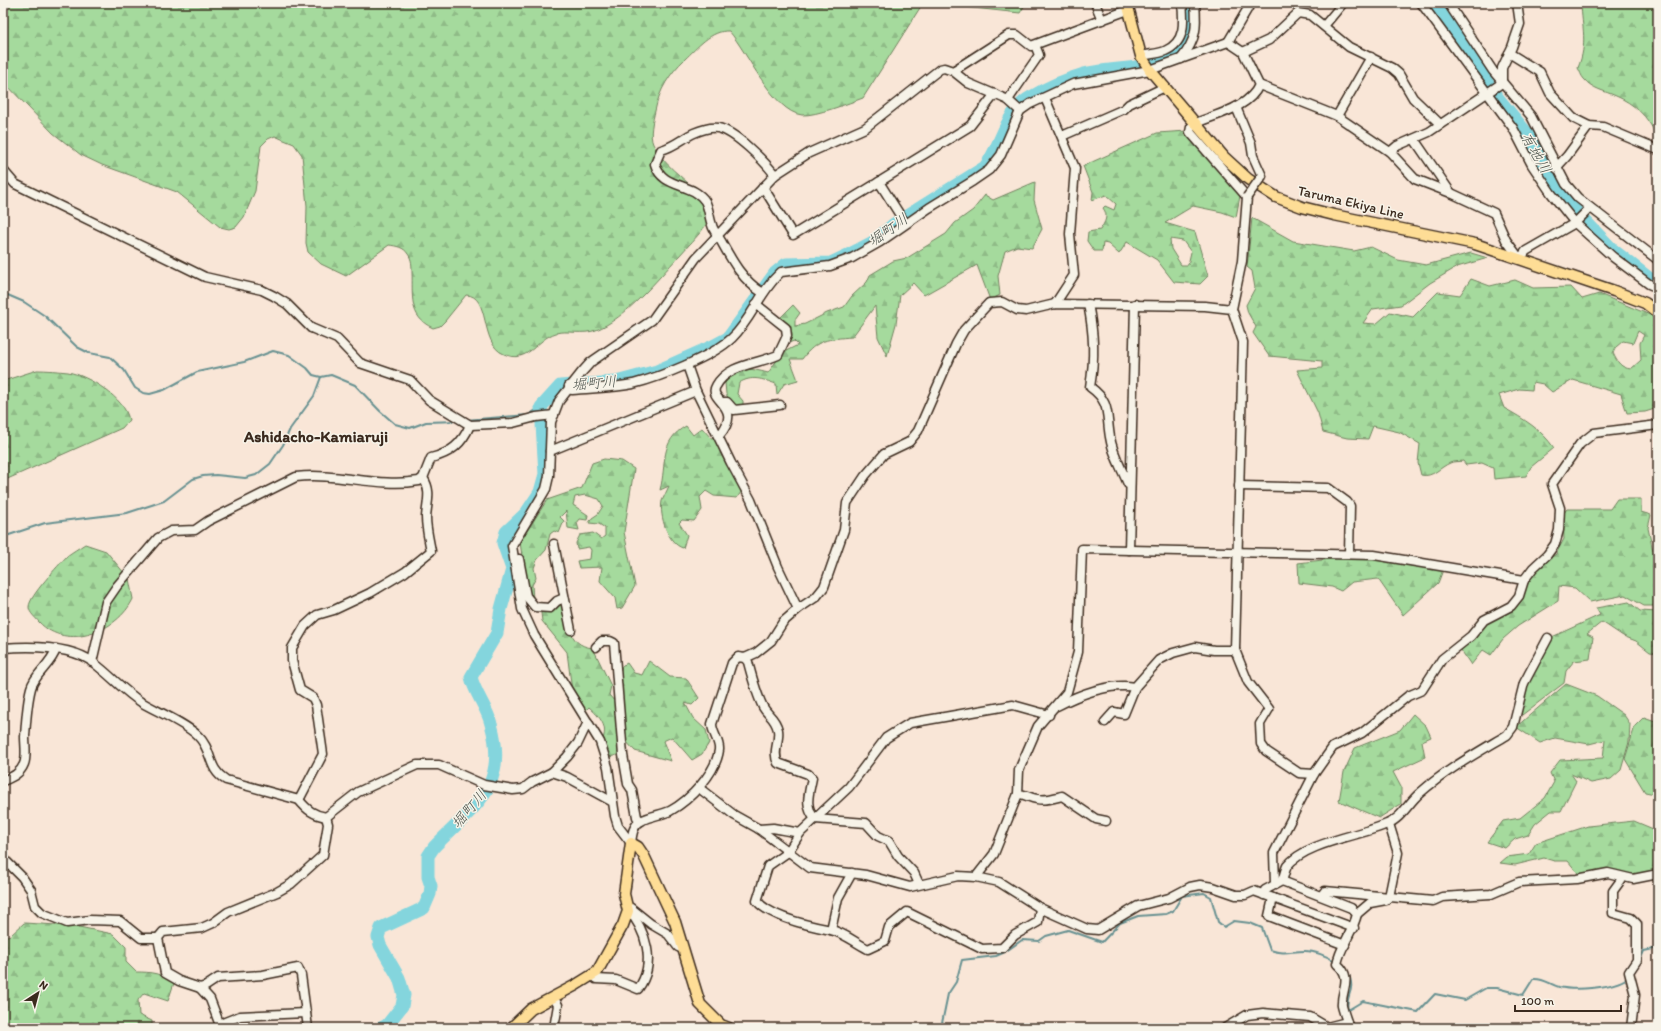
<svg xmlns="http://www.w3.org/2000/svg" width="1661" height="1031" viewBox="0 0 1661 1031" font-family="Itim,'Klee One',sans-serif">
<style>
.forest{fill:url(#forest-firs);stroke:#70825e;fill-rule:evenodd}
.lines{fill:none;stroke-linecap:round;stroke-linejoin:round}
.stream{stroke:#679191;stroke-width:2}
.river{stroke:#84d5dd;stroke-width:13}
.minor-casing{stroke:#3b2a1e;stroke-width:11}
.major-casing{stroke:#3b2a1e;stroke-width:13}
.minor{stroke:#f7f3e8;stroke-width:8}
.major{stroke:#fedd96;stroke-width:10}
.minor-bridge-casing{stroke:#3b2a1e;stroke-width:11;stroke-linecap:butt}
.minor-bridge{stroke:#f7f3e8;stroke-width:8}
.labels{text-anchor:middle;stroke-width:3;stroke-linejoin:round;paint-order:stroke}
.street-label{font-size:14px;fill:#3b2a1e;stroke:#f7f3e8}
.water-label{font-size:15px;font-style:italic;fill:#4d554e;stroke:#f7f3e8}
.quarter-label{font-size:16px;font-weight:bold;fill:#3b2a1e;stroke:#f7f3e8}
</style>
<defs>
<pattern id="forest-firs" width="22" height="20" patternUnits="userSpaceOnUse"><rect width="22" height="20" fill="#a5da9d"/><path d="M5 1l3.5 6h-7zM16 11l3.5 6h-7z" fill="#8fbb87"/></pattern>
</defs>
<rect width="100%" height="100%" fill="#f9e6d7"/>
<filter id="ink" filterUnits="userSpaceOnUse"><feTurbulence type="fractalNoise" baseFrequency=".025" numOctaves="2"/><feDisplacementMap in="SourceGraphic" scale="8" xChannelSelector="R" yChannelSelector="G"/><feConvolveMatrix kernelMatrix="1 2 1 2 8 2 1 2 1" color-interpolation-filters="sRGB"/></filter>
<g filter="url(#ink)">
<g class="forest">
<path d="M 3,3 L 923,3 L 863,98 C 849,103 816,116 802,115 C 773,112 747,51 729,31 C 711,30 697,48 685,59 C 670,73 659,90 655,111 C 653,120 649,135 653,144 C 666,172 699,184 711,212 C 709,218 707,224 703,229 C 696,238 687,247 679,256 C 658,279 625,319 596,330 C 584,335 566,330 556,333 C 536,339 528,365 504,354 C 479,344 491,295 466,295 L 445,321 L 440,326 L 433,328 C 408,317 413,295 412,272 C 412,266 412,259 408,254 C 404,247 396,246 389,245 L 346,276 L 321,264 L 308,252 L 306,243 L 307,206 L 302,155 L 294,144 L 284,140 L 275,136 L 268,139 L 261,146 L 255,191 L 244,217 L 236,227 L 229,229 L 220,227 L 177,192 L 102,165 L 81,155 L 53,133 L 3,81 Z"/>
<polygon points="926,3 1026,3 1020,13"/>
<path d="M 1581,3 L 1658,3 L 1658,135 L 1655,134 C 1649,117 1633,103 1616,96 C 1605,91 1592,89 1584,79 C 1581,76 1580,71 1578,68 C 1588,42 1582,29 1581,3 Z"/>
<path d="M 1187,131 L 1240,196 L 1236,217 L 1222,212 L 1193,206 L 1165,223 L 1195,232 L 1208,276 L 1200,284 L 1174,282 L 1157,260 L 1127,242 L 1119,254 L 1108,244 L 1103,243 L 1102,251 L 1094,251 L 1087,241 L 1088,232 L 1100,230 C 1105,222 1109,216 1103,208 L 1105,206 L 1114,210 L 1116,204 L 1106,195 L 1092,200 L 1093,192 L 1083,166 L 1157,133 ZM 1170,239 L 1183,241 L 1191,252 L 1188,265 L 1181,265 L 1171,249 Z"/>
<path d="M 1035,182 L 1034,200 L 1042,229 L 1032,248 L 1017,246 L 1005,251 L 998,276 L 1000,295 L 990,300 L 977,265 L 924,295 L 913,283 L 900,295 L 896,324 L 887,356 L 878,337 L 875,306 L 852,337 C 828,339 817,339 802,359 L 790,359 L 798,380 L 784,384 L 777,395 L 776,384 C 762,379 752,375 739,383 L 737,394 L 743,401 L 743,406 L 733,406 L 726,394 L 725,383 C 737,365 749,368 768,373 L 782,353 L 798,345 L 794,341 L 786,344 L 790,336 L 779,319 L 793,305 L 800,313 L 795,320 L 795,326 L 805,324 L 827,313 L 844,307 L 852,296 L 867,282 L 870,275 L 893,261 L 907,258 L 946,234 L 955,223 L 973,210 L 985,195 L 993,200 Z"/>
<path d="M 1252,218 L 1293,241 L 1354,251 L 1371,247 L 1398,260 L 1426,265 L 1471,253 L 1488,258 L 1457,267 L 1430,283 L 1401,305 L 1373,309 L 1363,323 L 1376,324 L 1390,312 L 1413,317 L 1438,292 L 1460,295 L 1471,279 L 1490,286 L 1515,280 L 1533,288 L 1571,287 L 1582,299 L 1599,294 L 1655,317 L 1658,320 L 1658,408 L 1645,412 L 1627,413 L 1621,394 L 1573,380 L 1552,392 L 1543,384 L 1533,382 L 1532,390 L 1519,389 L 1499,395 L 1504,408 C 1524,419 1542,430 1554,448 L 1531,467 L 1526,476 L 1494,479 L 1493,468 L 1482,463 L 1466,465 L 1463,461 C 1459,462 1453,461 1450,463 C 1440,467 1433,478 1421,475 L 1418,463 L 1420,444 L 1399,432 L 1373,426 L 1368,439 L 1347,438 L 1323,432 L 1318,413 L 1297,370 L 1322,368 L 1322,361 L 1269,356 L 1253,333 L 1256,327 L 1248,313 L 1246,305 L 1255,288 L 1252,271 L 1247,267 ZM 1638,331 L 1644,335 L 1640,343 L 1641,360 L 1631,369 C 1621,368 1617,362 1613,353 L 1616,347 L 1623,341 L 1633,343 Z"/>
<path d="M 37,370 C 47,370 58,371 68,372 C 89,376 125,398 129,420 L 122,428 L 3,481 L 3,381 Z"/>
<path d="M 686,426 L 693,435 L 702,428 L 711,438 L 715,437 L 743,489 L 737,498 L 714,496 L 706,491 L 700,497 L 702,510 L 694,521 L 682,520 L 679,523 L 687,535 L 683,548 C 668,544 659,516 662,501 C 664,496 667,491 669,486 L 660,490 C 667,464 659,441 686,426 Z"/>
<polygon points="604,459 622,461 634,469 624,532 635,586 622,608 617,609 615,598 600,581 602,567 579,568 577,561 590,559 591,550 589,547 577,549 576,543 580,535 593,533 601,539 605,536 605,528 599,524 589,523 592,518 598,514 603,506 599,499 585,495 575,497 573,505 588,515 587,520 580,519 577,523 579,530 568,528 566,511 560,517 564,521 559,533 554,531 550,534 546,550 537,560 534,568 536,578 532,585 533,599 526,584 520,542 547,500 582,488 592,463"/>
<polygon points="1617,499 1641,499 1641,512 1651,515 1648,528 1653,551 1658,553 1658,606 1644,606 1625,595 1590,602 1575,588 1559,586 1558,601 1518,626 1503,639 1491,655 1483,650 1471,665 1461,650 1491,619 1510,610 1540,565 1556,554 1564,539 1563,514 1567,509 1610,509"/>
<path d="M 85,544 L 106,551 L 129,579 L 133,599 C 118,631 67,652 39,622 C 36,618 29,613 29,607 C 29,596 59,565 67,556 C 72,552 79,548 85,544 Z"/>
<polygon points="1347,557 1387,560 1443,570 1438,583 1403,615 1378,579 1352,582 1341,591 1332,587 1299,583 1298,563"/>
<path d="M 560,602 C 572,619 564,645 593,648 L 611,686 L 609,695 L 615,702 L 620,754 L 610,757 L 602,741 C 609,727 600,717 589,707 L 585,711 L 572,691 L 567,652 L 542,621 L 541,613 L 552,610 Z"/>
<polygon points="1629,602 1640,611 1658,612 1658,653 1650,652 1636,641 1623,636 1602,622 1587,634 1593,637 1590,659 1574,661 1566,671 1564,683 1522,715 1520,711 1526,688 1552,637 1600,615 1596,608"/>
<polygon points="649,661 670,677 686,678 699,698 692,705 685,703 693,718 706,730 709,743 702,754 692,760 672,737 663,741 671,761 635,751 624,739 619,676 622,666 627,663 634,673 642,675"/>
<polygon points="1566,684 1597,696 1624,715 1630,724 1629,742 1621,770 1611,779 1591,783 1571,774 1576,781 1561,811 1551,811 1535,824 1528,835 1515,839 1505,848 1487,842 1503,821 1520,818 1545,798 1554,782 1550,773 1560,760 1603,758 1605,740 1589,744 1555,738 1540,743 1516,727"/>
<polygon points="1413,714 1426,726 1431,737 1422,741 1425,757 1393,772 1401,787 1401,804 1379,818 1339,801 1344,772 1355,748 1400,730"/>
<polygon points="1644,717 1658,722 1658,793 1655,794 1645,792 1625,759 1635,726"/>
<polygon points="1634,821 1658,831 1658,870 1656,871 1623,876 1581,877 1568,861 1554,861 1544,858 1515,865 1500,863 1507,857 1529,854 1536,843 1588,826"/>
<path d="M 24,923 L 74,926 L 113,934 L 126,947 L 126,962 L 136,972 C 151,972 162,973 174,983 L 168,1001 L 144,993 L 138,1000 L 139,1015 L 152,1021 L 152,1028 L 3,1028 L 3,937 L 11,935 Z"/>
</g>
<g class="lines">
<g class="stream">
<polyline points="3,293 24,302 45,316 77,347 89,353 110,357 124,370 135,388 143,393 150,394 164,390 197,372 244,362 273,351 289,355 307,368 313,375 321,377 331,375 355,385 380,411 395,424 410,428 426,422 459,421"/>
<polyline points="466,420 528,415 541,407"/>
<polyline points="3,537 45,523 127,513 164,501 193,479 203,476 216,475 245,478 256,475 270,464 283,445 290,429 314,396 321,377"/>
<polyline points="1641,958 1644,951 1658,948"/>
<path d="M 1348,973 C 1357,992 1344,995 1348,1010 L 1363,1001 L 1418,1012 L 1435,994 L 1465,1000 L 1486,988 L 1497,988 L 1523,995 L 1533,979 C 1544,978 1549,984 1559,987 C 1575,991 1614,988 1627,978"/>
<path d="M 941,1028 L 948,994 L 956,982 L 962,960 L 996,956 L 1005,952 L 1022,940 L 1039,941 L 1046,936 L 1068,930 L 1102,942 L 1120,923 L 1138,916 L 1166,914 L 1173,911 L 1182,896 L 1204,893 L 1211,897 L 1218,922 L 1224,927 L 1234,921 L 1250,923 L 1262,928 L 1270,950 C 1286,955 1290,951 1305,951 C 1314,951 1327,956 1335,961"/>
</g>
<g class="river">
<polyline points="1434,3 1497,97 1526,132 1557,188 1572,207 1612,249 1658,285"/>
<path d="M 381,1028 L 387,1025 L 402,1006 L 404,995 L 399,978 L 380,945 L 378,937 L 381,928 L 424,908 L 430,894 L 431,886 L 428,877 L 428,856 L 434,847 C 474,806 509,787 491,724 C 487,707 475,694 471,677 L 497,633 L 501,609 L 512,569 L 503,543 L 506,532 L 526,513 L 540,492 L 545,474 L 541,407 L 560,386 L 616,382 L 657,371 L 713,346 L 728,338 L 775,273 L 786,264 L 831,263 L 848,255 L 873,242 L 894,224 L 985,167 C 1002,145 1005,111 1031,97 C 1046,88 1067,79 1084,74 C 1117,65 1179,74 1191,33 C 1193,25 1188,11 1186,3"/>
</g>
<defs>
<g id="minor">
<polyline points="1095,3 1102,20"/>
<polyline points="1421,3 1513,128 1532,165 1551,193 1575,223 1613,257 1649,284 1658,288"/>
<polyline points="1448,3 1493,71 1531,116 1566,184 1578,198 1658,260"/>
<polyline points="1324,26 1343,3"/>
<polyline points="1228,42 1251,3"/>
<polyline points="1243,52 1269,40 1298,13 1310,15 1349,47 1392,68 1399,74 1413,98 1440,124"/>
<polyline points="1509,53 1540,72 1550,93 1573,118 1589,126 1603,127 1658,150"/>
<path d="M 1141,56 C 1149,54 1158,54 1165,51 C 1186,42 1184,22 1182,3"/>
<path d="M 1181,59 C 1197,39 1197,27 1195,3"/>
<polyline points="953,71 968,83 1008,100 1020,111"/>
<polyline points="1259,85 1337,116 1390,152 1415,179 1451,193 1494,213 1506,240 1520,259 1526,251 1575,223 1590,208"/>
<polyline points="1045,98 1075,168 1070,234 1074,275 1055,304"/>
<polyline points="1008,100 1039,55 1035,45"/>
<polyline points="1236,107 1251,143 1253,156 1262,176"/>
<polyline points="1337,116 1371,57"/>
<polyline points="1062,136 1124,109 1129,104 1165,87"/>
<polyline points="1414,139 1451,193"/>
<polyline points="1390,152 1397,146 1429,132 1499,85 1502,80 1502,68 1512,47 1520,24 1517,3"/>
<polyline points="1556,168 1567,156 1589,126"/>
<polyline points="3,170 15,184 205,277 262,290 274,296 287,304 311,328 337,339 360,363 410,380 429,400 470,425 513,423 536,417 554,415"/>
<polyline points="879,182 905,223"/>
<polyline points="763,187 793,235 970,126 995,94"/>
<path d="M 763,293 C 743,281 732,261 721,241 C 718,236 713,230 712,225 C 709,217 709,208 705,201 C 692,182 662,189 655,164 L 661,150 C 674,147 683,138 694,133 C 701,130 711,127 718,128 C 735,131 765,162 775,175"/>
<path d="M 1088,304 C 1094,334 1095,357 1090,387 C 1111,402 1106,414 1110,437 C 1112,453 1122,469 1128,484 L 1130,484"/>
<polyline points="687,365 696,391 731,463 751,500 778,567 798,609"/>
<path d="M 569,386 L 572,390 C 592,388 613,388 633,384 C 660,377 712,357 732,338 C 752,319 760,291 781,272 L 830,266 L 852,258 L 880,242 L 929,208 L 973,181 L 989,170 L 1001,155 L 1020,111 L 1030,104 L 1073,84 L 1150,70 L 1228,42 L 1243,52 L 1259,85 C 1249,108 1217,114 1196,123 L 1191,127 L 1190,132 L 1247,197 L 1242,261 L 1232,309 L 1243,342 L 1235,650 L 1248,682 L 1269,709 L 1260,724 L 1261,744 L 1266,751 L 1299,773 L 1314,774"/>
<polyline points="724,402 727,402 734,410 780,405"/>
<path d="M 719,436 C 745,406 707,401 716,386 C 728,364 758,364 778,355 L 787,336 L 786,328 L 756,304"/>
<polyline points="550,451 696,391"/>
<polyline points="1239,486 1328,488 1347,502 1350,506 1349,554"/>
<polyline points="554,544 571,630"/>
<polyline points="1129,550 1135,304"/>
<polyline points="519,559 526,596 535,607 550,608 557,601 564,598"/>
<polyline points="596,647 602,641 610,641 614,643 623,755 628,784 632,790 637,817 641,821"/>
<path d="M 3,648 C 30,646 72,646 94,663 C 110,675 124,691 141,702 C 156,711 187,724 198,736 C 213,750 207,769 226,780 L 299,800 C 307,810 314,815 326,817 L 358,792 L 417,765 L 439,765 L 484,785 L 513,790 L 523,789 L 532,782 L 552,772 L 567,777 L 611,801"/>
<polyline points="745,658 756,653 771,641 783,622 798,609 816,597 824,587 844,530 847,503 865,476 884,454 909,442 918,431 956,344 964,330 989,303 1002,302 1017,310 1026,311 1055,304 1205,306 1232,309"/>
<path d="M 92,662 L 106,602 L 117,586 L 158,538 L 171,531 L 195,530 L 208,521 L 296,477 C 337,472 378,488 419,481 L 423,478 L 431,458 C 451,453 462,444 470,425"/>
<path d="M 1057,706 C 1078,695 1111,682 1135,687 L 1159,660 L 1173,653 L 1195,647 L 1214,650 L 1235,650"/>
<polyline points="1105,722 1114,712 1124,714 1135,687"/>
<polyline points="552,772 567,757 578,743 588,722"/>
<path d="M 3,781 C 12,777 20,774 24,764 C 27,757 25,745 25,737 C 26,721 27,703 31,688 C 35,673 51,665 56,649"/>
<polyline points="699,788 734,815 759,829 810,868 866,875 910,887 958,876 976,877 999,882 1040,908 1087,929 1098,930 1138,906 1169,898 1190,887 1200,885 1213,887 1236,895 1245,895 1254,891 1354,928"/>
<path d="M 1018,794 C 1026,794 1029,798 1037,799 C 1045,801 1054,798 1062,796 L 1096,819 L 1106,821"/>
<path d="M 299,800 L 323,754 L 316,705 L 313,698 L 300,690 L 292,661 L 292,648 L 305,626 L 317,615 L 334,610 L 370,593 L 405,572 L 431,551 C 429,540 426,528 426,517 C 427,502 432,491 423,478"/>
<polyline points="759,829 773,828 800,833 849,787 886,738 910,723 1013,705 1049,715"/>
<path d="M 800,833 L 788,852 L 768,866 L 757,901 C 770,917 810,926 831,930 L 838,898 L 852,873"/>
<polyline points="631,843 618,826 615,816 608,767 600,742 534,635 522,609 513,552 512,546 546,489 549,476 551,422 559,401 582,372 591,362 652,320 696,258 775,175 809,153 865,128 940,69 944,68 953,71 1009,35 1017,35 1031,46 1128,10"/>
<path d="M 631,843 C 632,835 633,825 641,821 C 649,816 661,815 670,811 C 690,800 716,773 719,750 C 720,741 712,733 712,724 L 732,663 L 738,657 L 745,658 L 748,662 C 752,677 756,693 763,707 C 768,716 775,717 778,730 C 780,741 772,752 778,763 L 808,774 L 812,778 C 809,794 804,806 815,819 L 866,823 L 878,836 L 889,841 L 898,856 L 914,873 L 919,884"/>
<polyline points="3,858 22,877 31,890 35,906 42,913 67,923 90,920 120,921 141,938 158,938"/>
<polyline points="976,877 994,854 1018,794 1019,770 1038,726 1067,692 1078,652 1082,549 1374,555 1524,580"/>
<polyline points="1621,877 1621,880 1613,891 1613,913 1631,918 1637,924 1637,960 1629,972 1635,995 1631,1028"/>
<path d="M 1282,881 C 1284,876 1285,870 1287,866 C 1306,842 1360,836 1387,824 C 1401,819 1409,802 1420,793 C 1446,770 1477,753 1507,735 L 1513,727 L 1524,683 L 1548,638"/>
<polyline points="1275,884 1274,853 1314,774 1333,747 1362,733 1408,696 1422,690 1442,659 1471,636 1484,620 1511,606 1519,596 1524,580 1533,568 1547,555 1555,544 1559,530 1560,508 1552,484 1580,444 1594,433 1658,425"/>
<path d="M 1264,895 L 1265,890 L 1282,881 L 1351,908 L 1357,914 C 1353,932 1340,947 1337,964 C 1354,978 1340,991 1342,1006 C 1344,1014 1347,1021 1349,1028"/>
<polyline points="1322,895 1325,891 1433,901 1442,897 1491,894 1519,882 1577,879 1608,873 1633,879 1658,874"/>
<polyline points="1273,898 1269,916 1345,945"/>
<polyline points="631,908 651,924 668,934 678,947 683,949"/>
<polyline points="1357,914 1370,903 1386,900 1389,897 1398,853 1389,824"/>
<path d="M 831,930 C 845,933 855,943 868,949 L 885,941 L 889,927 L 907,912 L 982,949 L 1002,948 L 1015,935 L 1038,922 L 1040,908"/>
<path d="M 592,975 L 596,979 L 616,980 L 638,989 C 657,963 646,930 627,908"/>
<polyline points="200,988 210,999 221,1028"/>
<polyline points="553,997 558,1005 554,1028"/>
<polyline points="220,1024 240,1016 306,1013"/>
<polyline points="308,1028 301,975 298,968 263,975 218,978 206,986 200,988 179,981 165,973 158,938 163,932 202,928 213,923 228,912 277,892 291,884 323,855 328,824 326,817"/>
<polyline points="1225,1028 1247,1015 1263,1013 1310,1017 1327,1027 1347,1022"/>
</g>
<g id="major">
<polyline points="1127,3 1141,56 1150,70 1224,157 1248,179 1276,197 1302,207 1334,215 1475,244 1614,291 1645,303 1658,313"/>
<polyline points="511,1028 531,1009 576,985 597,972 623,925 628,911 624,894 631,843 638,847 644,856 675,922 700,1004 721,1025 729,1028"/>
</g>
</defs>
<use href="#minor" class="minor-casing"/>
<use href="#major" class="major-casing"/>
<use href="#minor" class="minor"/>
<use href="#major" class="major"/>
<defs>
<polyline id="minor-bridge" points="1247,197 1262,176"/>
</defs>
<use href="#minor-bridge" class="minor-bridge-casing"/>
<use href="#minor-bridge" class="minor-bridge"/>
</g>
</g>
<g class="labels">
<g class="street-label">
<text transform="translate(1351 202) rotate(13)" y="5">Taruma Ekiya Line</text>
</g>
<g class="water-label">
<text transform="translate(1536 153) rotate(60)" y="5">有地川</text>
<text transform="translate(888 230) rotate(-35)" y="5">堀町川</text>
<text transform="translate(594 383) rotate(-5)" y="5">堀町川</text>
<text transform="translate(469 809) rotate(-50)" y="5">堀町川</text>
</g>
<g class="quarter-label">
<text x="316" y="442">Ashidacho-Kamiaruji</text>
</g>
</g>
<rect width="1661" height="1031" fill="none" stroke="#f7f3e8" stroke-width="16"/>
<rect x="8" y="8" width="1645" height="1015" fill="none" stroke="#3b2a1e" stroke-width="1.5" filter="url(#ink)"/>
<g transform="translate(38 993) rotate(36)" stroke="#f7f3e8" stroke-width="3" paint-order="stroke">
<path d="M0-3L7 15L0 10L-7 15Z" fill="#3b2a1e"/>
<text y="-6" font-size="11" font-weight="bold" text-anchor="middle" fill="#3b2a1e">N</text>
</g>
<path d="M1515 1005v6h106v-6" fill="none" stroke="#3b2a1e" stroke-width="2"/>
<text x="1521" y="1005" font-size="12" fill="#3b2a1e" stroke="#f7f3e8" stroke-width="3" paint-order="stroke">100 m</text>
</svg>
